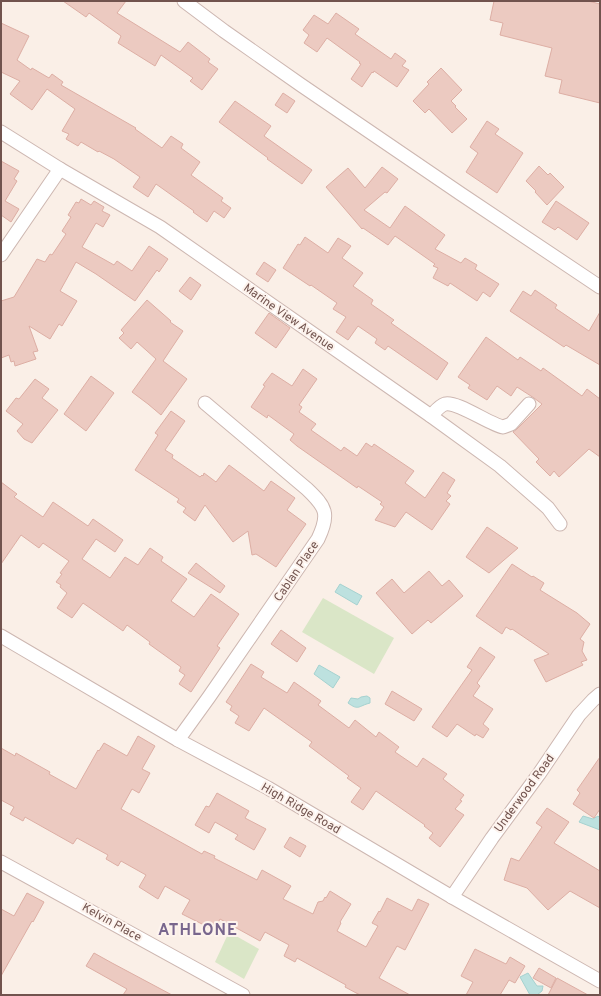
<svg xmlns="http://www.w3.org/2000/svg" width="601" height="996" viewBox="0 0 601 996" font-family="Overpass,sans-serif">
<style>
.green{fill:#dae6c7}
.water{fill:#bde1df;stroke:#a5d2d0}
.building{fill:#eccac1;stroke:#ddaea4}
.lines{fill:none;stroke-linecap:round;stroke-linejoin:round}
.street-casing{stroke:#cdb7b1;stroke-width:15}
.street{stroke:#fff;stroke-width:13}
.labels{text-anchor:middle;stroke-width:4;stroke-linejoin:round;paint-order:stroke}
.street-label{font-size:12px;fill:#71534e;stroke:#fdf3ed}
.district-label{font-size:16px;font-weight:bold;letter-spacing:1px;fill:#78668d;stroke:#fdf3ed}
</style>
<rect width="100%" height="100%" fill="#faefe7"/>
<g class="green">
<polygon points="323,598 394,638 374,674 302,632"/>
<polygon points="229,932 259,949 244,979 215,962"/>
</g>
<g class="water">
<polygon points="340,584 362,596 357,605 335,592"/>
<polygon points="319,665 340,677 333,688 314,674"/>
<path d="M 367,696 L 370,698 L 370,703 C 358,706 359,711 348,703 L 351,698 L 358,699 L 361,697 Z"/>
<polygon points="583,816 593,819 598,816 600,818 600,830 579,822"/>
<polygon points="528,973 537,986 543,986 542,991 537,995 530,995 520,977"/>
</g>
<g class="building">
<polygon points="63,1 126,1 117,13 180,52 188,42 210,59 208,62 218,69 202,90 190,81 193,78 161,55 155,66 118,43 121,36 89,13 86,17"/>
<polygon points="494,1 588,1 600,4 600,103 559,93 562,80 545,76 552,48 500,35 503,23 490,20"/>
<polygon points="336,13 359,29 355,34 391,59 395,53 406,61 402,66 409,70 397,87 374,71 373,73 372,72 362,87 351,79 361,64 359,63 360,62 327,38 317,52 304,43 309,35 303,30 314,15 328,24"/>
<polygon points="1,23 29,36 17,60 31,70 32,68 49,78 52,74 63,82 61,85 136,128 135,129 162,148 171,136 183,144 181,148 200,162 191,175 223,198 221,201 231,208 224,218 214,211 207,222 193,212 194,211 156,184 148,197 133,187 140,177 114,159 99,151 98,152 81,142 78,146 66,139 69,134 62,131 75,109 47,89 32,110 10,94 20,81 1,72"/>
<polygon points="441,68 462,90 451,101 456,106 455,107 467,119 452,133 429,109 425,113 413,101 429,84 427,82"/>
<polygon points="283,93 295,101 287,113 275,105"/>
<polygon points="235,101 271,126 264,136 312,170 302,184 267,159 268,158 219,122"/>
<polygon points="487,121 499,129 495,134 523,153 497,193 466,172 478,153 470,147"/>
<polygon points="1,161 19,171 14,179 17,181 5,201 19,209 11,222 1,215"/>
<polygon points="539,166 548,175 550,173 564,187 547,205 535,192 536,191 526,181"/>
<polygon points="382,167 398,179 387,193 385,192 364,210 390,228 405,206 445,235 435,249 461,263 465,258 477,265 475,269 499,284 490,297 483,292 477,301 450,283 448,286 433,278 438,268 433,266 435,264 395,236 388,245 363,228 362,229 326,187 348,168 365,188"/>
<polygon points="81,199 91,205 94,201 104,207 102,211 110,215 103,227 96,223 82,247 114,265 117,261 132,271 149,246 168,259 159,272 157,270 135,301 96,274 76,262 60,291 77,301 62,326 59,324 50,339 29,326 38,351 33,352 36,359 15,366 14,361 11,362 9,355 1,358 1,301 14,297 37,259 45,262 50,254 52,255 66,234 62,231 71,217 68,215 76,202 79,203"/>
<polygon points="556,201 589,223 577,240 558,227 555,230 542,222"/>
<polygon points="305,237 328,253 338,238 351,246 342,258 363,273 353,286 373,300 371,304 394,320 391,323 448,363 437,380 388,346 385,350 375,343 377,339 358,326 348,340 336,332 346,317 333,309 337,303 311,285 310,286 283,268 298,244 300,245"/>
<polygon points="264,262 276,270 268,282 256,274"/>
<polygon points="190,277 201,285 191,300 179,291"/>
<polygon points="535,290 557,305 555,308 589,331 600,312 600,365 566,345 564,347 510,311 523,291 531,296"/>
<polygon points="147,300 171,321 170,322 183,331 163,361 187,379 161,415 148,404 132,392 156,359 137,342 131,349 119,338 124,333 121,330"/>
<polygon points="269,313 290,328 276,348 255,333"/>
<polygon points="486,337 518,360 520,357 541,371 543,368 582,396 587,389 600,399 600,457 589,449 559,477 554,471 550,476 536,462 539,459 513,432 517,429 542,404 534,398 517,387 511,396 497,386 487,400 468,388 470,385 458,377"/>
<polygon points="303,369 317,379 299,405 302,407 299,412 316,424 311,430 341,451 344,447 357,456 366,443 372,447 374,444 414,471 405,483 425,498 443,472 455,480 447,493 451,496 446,501 450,504 432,530 406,512 395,527 375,520 384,507 380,504 382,502 358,486 357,488 297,446 290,440 294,434 268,415 267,418 251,407 265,386 263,385 272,373 292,386"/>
<polygon points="91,376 114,393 86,431 64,414"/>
<polygon points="35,379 49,389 42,398 58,410 32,443 24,439 17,431 23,424 6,411 16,398 19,399"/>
<polygon points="171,411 185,421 165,450 173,455 172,458 200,477 202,475 203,476 204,473 216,482 229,465 264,491 271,481 295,498 287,510 306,524 276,567 256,554 252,555 248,531 233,542 205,505 195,521 183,512 186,508 177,502 179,499 135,470 158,435 155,433"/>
<polygon points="1,482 17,494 14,497 43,517 53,502 88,526 93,519 123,540 115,552 96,539 82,559 110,578 125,557 138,565 150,548 163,557 161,561 187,579 171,601 194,617 211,594 239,614 217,646 220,648 191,692 179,684 185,675 179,671 181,667 149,644 150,642 127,625 123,631 83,603 72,618 57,608 67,593 60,587 61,585 56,582 62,574 60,573 69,561 43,543 39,548 21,535 1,564"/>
<polygon points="487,527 518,548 489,573 466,557"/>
<polygon points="196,563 225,586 220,593 188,573"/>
<polygon points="512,564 532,577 533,576 544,583 540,590 577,613 590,624 580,639 584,642 582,651 587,660 581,662 583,665 546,682 534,660 549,654 512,629 511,630 506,627 502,634 476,616"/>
<polygon points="429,571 442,586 449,580 463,596 431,623 428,620 412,634 376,593 392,579 404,593"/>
<polygon points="281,630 306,648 297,662 271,644"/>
<polygon points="480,647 495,657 477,683 480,686 473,696 493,709 483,724 489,729 483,738 476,734 475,736 457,724 447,737 432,727 472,670 467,667"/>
<polygon points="251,664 264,672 261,677 287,693 294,682 321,701 318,705 349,728 355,720 376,737 379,732 399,747 395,752 417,767 423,758 447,774 443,779 464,795 460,800 462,801 455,809 464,815 440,847 429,838 433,833 424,826 425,825 376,791 363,810 351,802 361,788 347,778 349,776 309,746 312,742 264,708 249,731 235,723 239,716 230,710 232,706 226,702"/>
<polygon points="392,691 422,709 414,721 385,704"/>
<polygon points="138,736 155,746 142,769 150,773 139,793 132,789 121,809 202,854 204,851 215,856 214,858 257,880 262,870 291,886 283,899 313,914 318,902 323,901 325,897 326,898 330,891 351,904 340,922 341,923 337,931 366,947 378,926 372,923 379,911 380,912 387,898 412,911 418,899 429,904 405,950 397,946 379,978 410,995 360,995 345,987 346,985 297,958 295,962 284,956 289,945 265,932 260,941 220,919 214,930 182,914 190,900 165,886 158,899 139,887 146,875 121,861 118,866 106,859 108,855 77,838 73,844 25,817 23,821 10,814 14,807 1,800 1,748 15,756 16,753 50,772 49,774 76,789 98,750 99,751 104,743 127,756"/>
<polygon points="600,757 600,809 594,818 573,804 580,793 577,790"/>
<polygon points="217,793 249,811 245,818 266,829 254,850 235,839 238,835 215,822 209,833 195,825 206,806 209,807"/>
<polygon points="547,808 569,822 554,843 600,871 600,908 570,891 548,910 527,888 504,880 511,858 519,861 542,827 536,823"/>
<polygon points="290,837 306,846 300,857 284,847"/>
<polygon points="27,893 44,902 33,922 32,921 1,976 1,909 14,916"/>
<polygon points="475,949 506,964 510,957 525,966 515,983 509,980 500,995 466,995 473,982 461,976"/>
<polygon points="94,953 112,963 172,995 123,995 127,989 86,966"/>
<polygon points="539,968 556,978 551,988 533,978"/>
<polygon points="557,978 588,995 548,995"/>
</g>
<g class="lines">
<defs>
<g id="street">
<polyline points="184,1 224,31 301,85 461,194 600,287"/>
<polyline points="1,132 60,169 160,227 431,416 500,466 548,508 560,524"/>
<polyline points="1,255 60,169"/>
<path d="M 431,416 C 435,412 439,406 445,404 C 457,401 489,424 503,427 L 511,424 L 529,404"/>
<polyline points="1,636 178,740 268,788 452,897 600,981"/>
<path d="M 178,740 L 209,697 L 318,539 C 330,514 326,507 307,489 L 205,403"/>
<polyline points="1,862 243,995"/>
<polyline points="452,897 492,838 539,774 579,715 593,700 600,694"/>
</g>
</defs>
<use href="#street" class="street-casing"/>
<use href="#street" class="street"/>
</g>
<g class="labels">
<g class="street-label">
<text transform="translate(289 317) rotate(35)" y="4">Marine View Avenue</text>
<text transform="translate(296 571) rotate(-56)" y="4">Cablan Place</text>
<text transform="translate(524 793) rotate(-54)" y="4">Underwood Road</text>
<text transform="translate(301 808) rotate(30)" y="4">High Ridge Road</text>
<text transform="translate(112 922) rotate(29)" y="4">Kelvin Place</text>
</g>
<g class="district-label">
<text x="198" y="935">ATHLONE</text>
</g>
</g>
<rect width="601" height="996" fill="none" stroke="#71534e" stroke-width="4"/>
</svg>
